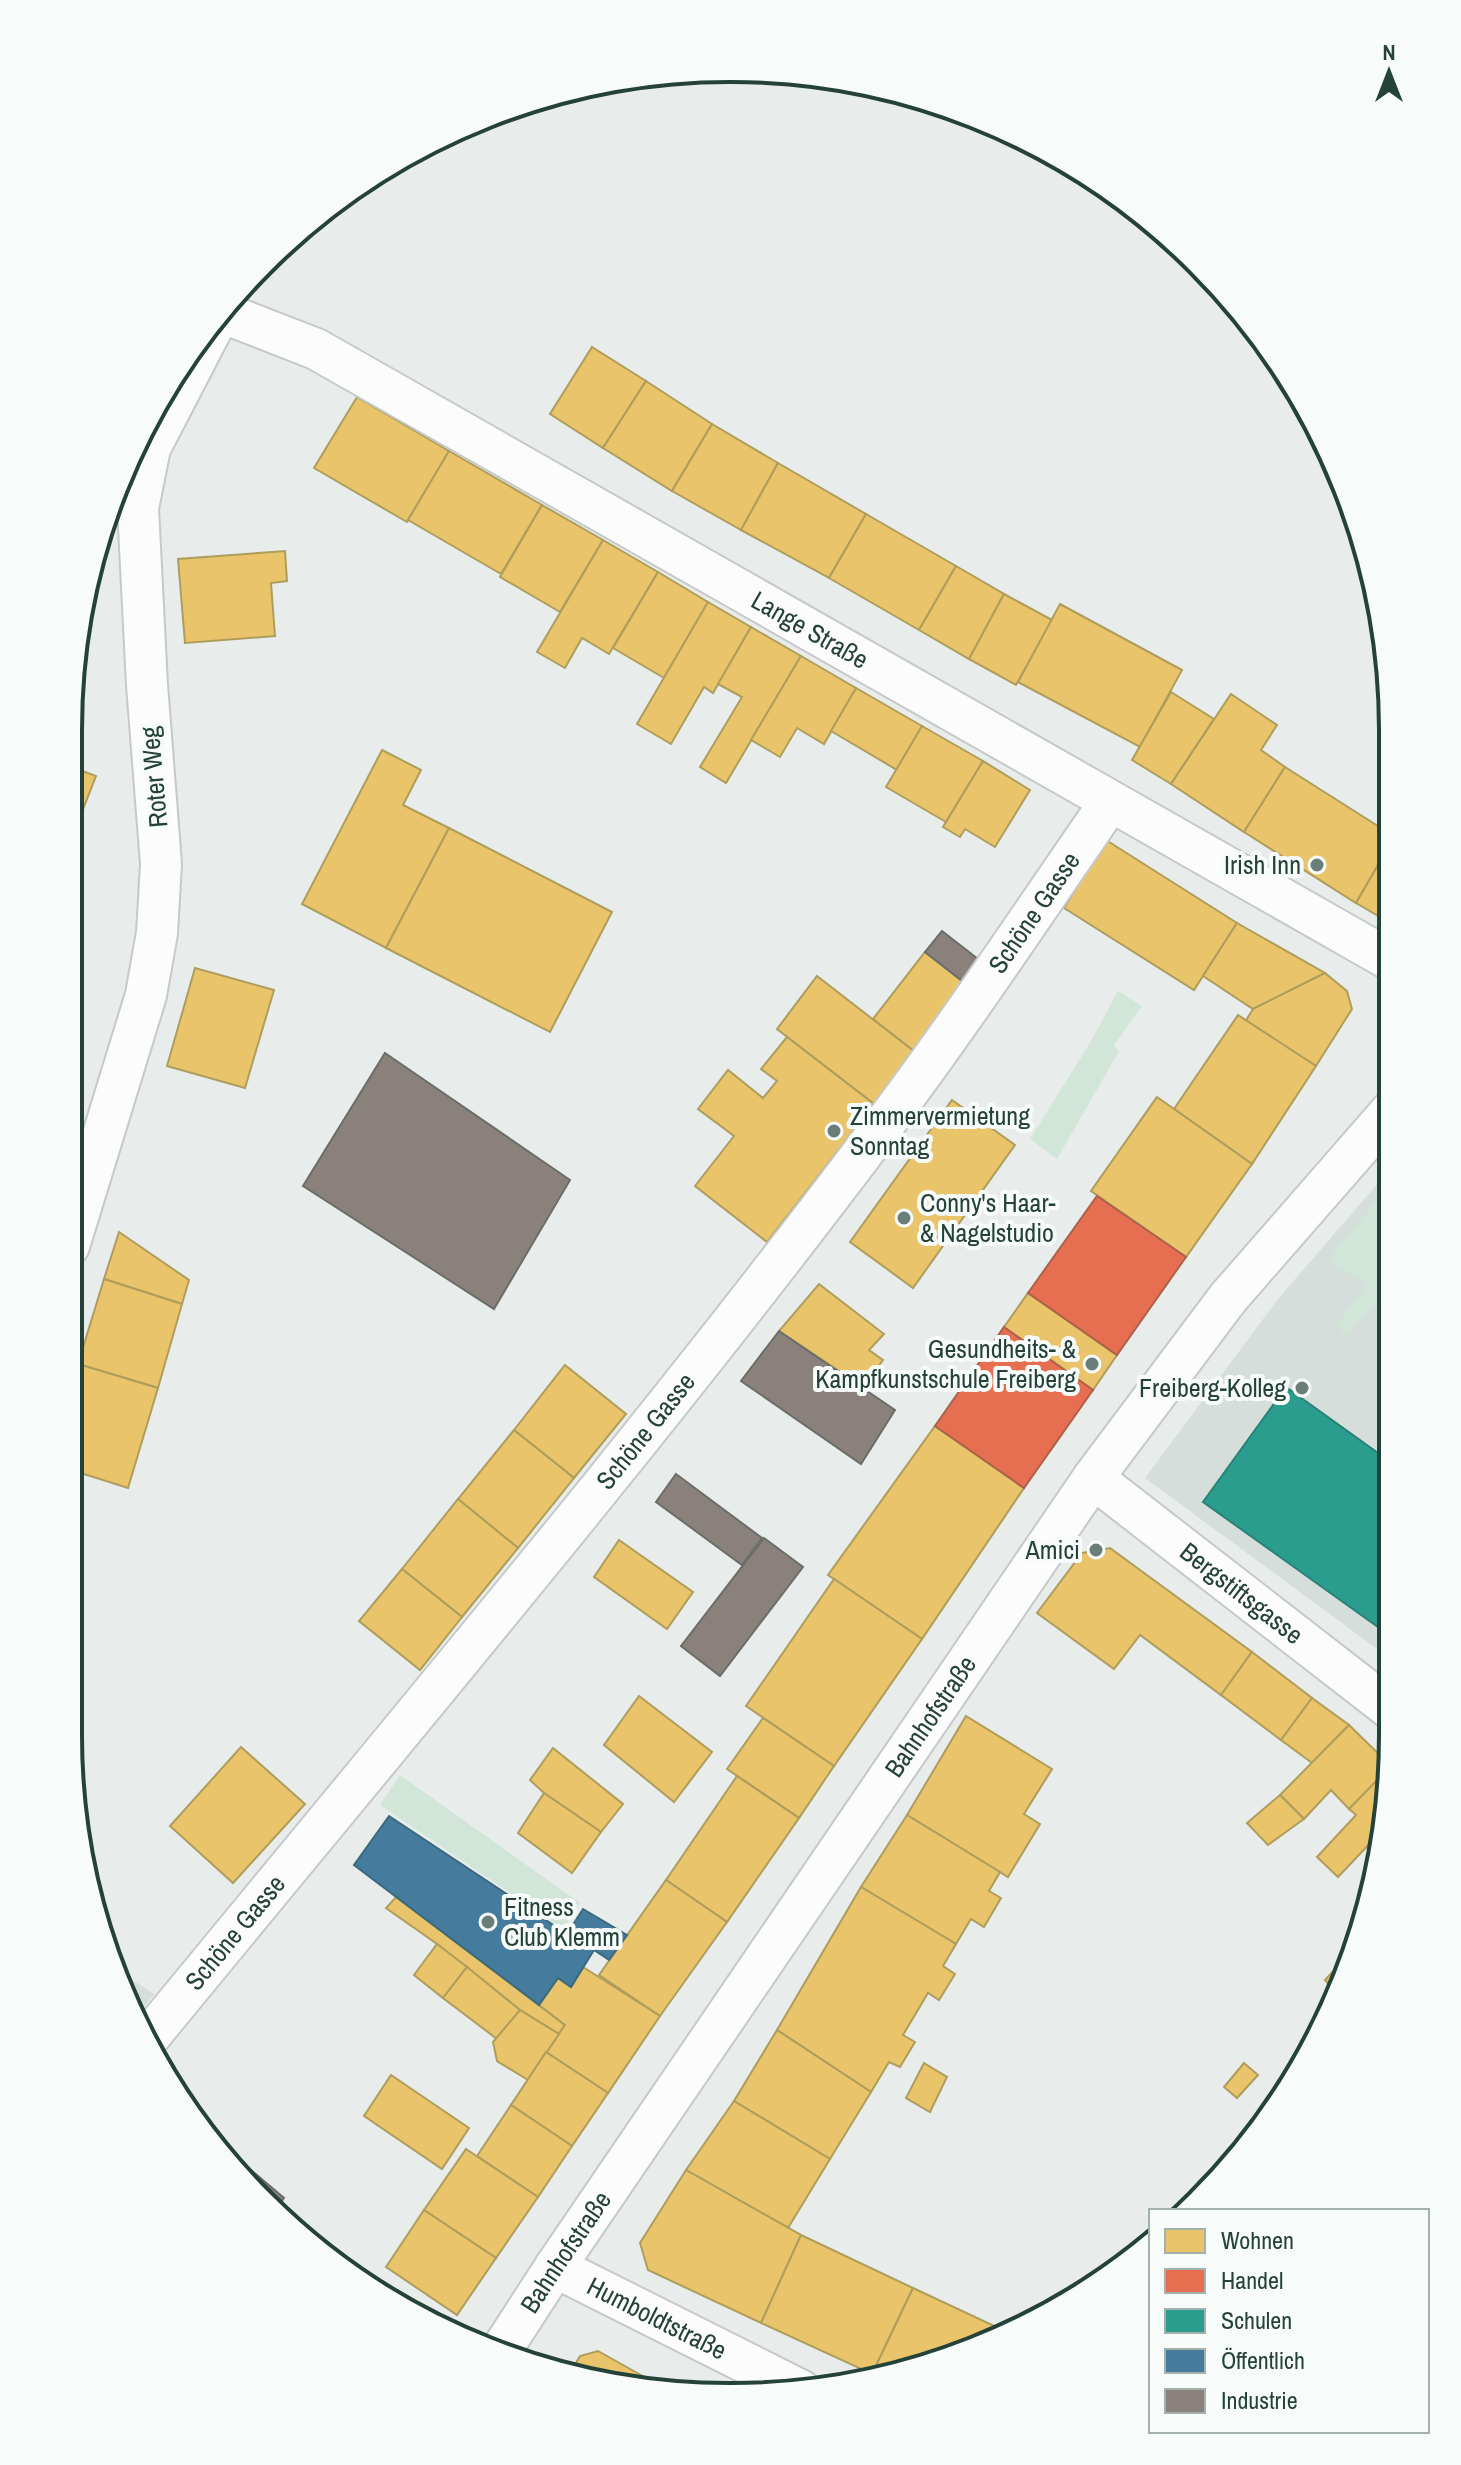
<svg xmlns="http://www.w3.org/2000/svg" width="1461" height="2465" viewBox="0 0 1461 2465" font-family="'Archivo Narrow',sans-serif">
<style>
.built{fill:#d6dedb}
.green{fill:#d1e6d8}
.homes{fill:#e9c46a;stroke:#ae9d5c;stroke-width:2}
.shops{fill:#e76f51;stroke:#ac624a;stroke-width:2}
.schools{fill:#2a9d8f;stroke:#288276;stroke-width:2}
.public{fill:#457b9d;stroke:#3b6a7f;stroke-width:2}
.industry{fill:#8a817c;stroke:#6b6e68;stroke-width:2}
.lines{fill:none;stroke-linecap:round;stroke-linejoin:round}
.minor-casing{stroke:#c5cac8;stroke-width:44}
.minor{stroke:#fcfcfc;stroke-width:40}
.poi-dot{fill:#697e78;stroke:#f7fbf9;stroke-width:3}
.labels{text-anchor:middle;stroke-width:8;stroke-linejoin:round;paint-order:stroke}
.street-label{font-size:26px;fill:#24423a;stroke:#f7fbf9}
.poi-label{font-size:26px;fill:#24423a;stroke:#f7fbf9;text-anchor:end}
.rim{fill:none;stroke:#24423a;stroke-width:4}
</style>
<rect width="100%" height="100%" fill="#e8edeb"/>
<g class="built">
<polygon points="1392,1167 1392,1660 1145,1478 1278,1299"/>
<polygon points="114,1968 154,1994 139,2014"/>
</g>
<g class="green">
<polygon points="1118,991 1142,1006 1114,1045 1119,1051 1057,1159 1030,1139 1090,1043"/>
<polygon points="1392,1182 1392,1306 1379,1297 1347,1336 1336,1325 1368,1284 1328,1260"/>
<polygon points="400,1775 580,1903 563,1929 380,1805"/>
</g>
<g class="homes">
<polygon points="592,347 646,381 603,448 550,414"/>
<polygon points="646,381 712,424 672,491 603,448"/>
<polygon points="357,397 449,451 407,522 314,468"/>
<polygon points="712,424 778,463 741,530 672,491"/>
<polygon points="449,451 542,505 501,574 408,520"/>
<polygon points="778,463 866,514 829,578 741,530"/>
<polygon points="542,505 603,540 560,612 500,577"/>
<polygon points="866,514 956,566 919,630 829,578"/>
<polygon points="603,540 658,572 609,654 582,638 565,668 537,652"/>
<polygon points="285,551 287,581 271,583 275,636 185,643 178,559"/>
<polygon points="956,566 1004,594 969,659 919,630"/>
<polygon points="658,572 708,602 664,678 613,648"/>
<polygon points="1004,594 1052,620 1016,685 969,659"/>
<polygon points="708,602 751,627 713,693 704,687 671,744 637,724"/>
<polygon points="1060,604 1182,670 1140,747 1018,682"/>
<polygon points="751,627 801,656 726,783 700,767 742,697 718,684"/>
<polygon points="801,656 856,688 824,744 797,728 780,757 751,740"/>
<polygon points="856,688 922,726 897,770 831,731"/>
<polygon points="1171,692 1214,719 1171,784 1132,760"/>
<polygon points="1231,694 1277,725 1261,750 1285,767 1244,832 1171,784"/>
<polygon points="922,726 983,761 946,822 886,787"/>
<polygon points="382,750 421,770 403,805 449,828 386,948 302,904"/>
<polygon points="983,761 1030,790 995,847 965,829 960,837 943,827"/>
<polygon points="69,766 96,776 69,845"/>
<polygon points="1285,767 1392,835 1392,841 1356,903 1244,832"/>
<polygon points="449,828 612,912 550,1032 386,948"/>
<polygon points="1106,840 1237,923 1194,990 1064,908"/>
<polygon points="1392,841 1392,924 1356,903"/>
<polygon points="1237,923 1325,973 1253,1009 1203,976"/>
<polygon points="925,952 966,984 915,1052 873,1019"/>
<polygon points="195,968 274,990 245,1088 167,1066"/>
<polygon points="1325,973 1347,991 1352,1009 1316,1066 1245,1022 1253,1009"/>
<polygon points="817,976 915,1052 874,1104 777,1029"/>
<polygon points="1238,1015 1316,1066 1252,1164 1174,1109"/>
<polygon points="787,1037 874,1104 767,1242 695,1186 734,1136 698,1109 728,1070 763,1098 777,1081 761,1069"/>
<polygon points="1157,1097 1252,1164 1186,1257 1091,1191"/>
<polygon points="952,1100 1015,1145 913,1288 850,1242"/>
<polygon points="119,1232 189,1280 182,1304 104,1279"/>
<polygon points="104,1279 182,1304 158,1388 78,1364"/>
<polygon points="819,1284 884,1334 869,1350 883,1360 863,1387 779,1331"/>
<polygon points="1028,1293 1117,1355 1093,1390 1004,1327"/>
<polygon points="78,1364 158,1388 128,1488 68,1469 68,1394"/>
<polygon points="565,1365 626,1414 574,1478 514,1430"/>
<polygon points="935,1426 1024,1488 922,1639 828,1575"/>
<polygon points="514,1430 574,1478 518,1548 458,1499"/>
<polygon points="458,1499 518,1548 462,1617 402,1569"/>
<polygon points="619,1540 693,1592 667,1629 594,1577"/>
<polygon points="1110,1548 1252,1652 1221,1695 1140,1635 1114,1669 1037,1613 1082,1553"/>
<polygon points="402,1569 462,1617 420,1670 359,1621"/>
<polygon points="834,1579 922,1639 834,1766 746,1706"/>
<polygon points="68,1628 78,1631 68,1664"/>
<polygon points="1252,1652 1312,1698 1281,1740 1221,1695"/>
<polygon points="639,1696 712,1752 674,1802 604,1745"/>
<polygon points="1312,1698 1349,1725 1312,1763 1281,1740"/>
<polygon points="966,1716 1052,1769 1024,1814 1040,1824 1008,1877 907,1815"/>
<polygon points="763,1718 834,1766 799,1818 727,1769"/>
<polygon points="1349,1725 1391,1766 1349,1809 1331,1790 1304,1819 1280,1795"/>
<polygon points="241,1747 305,1804 233,1883 170,1826"/>
<polygon points="553,1748 623,1804 601,1832 544,1793 530,1780"/>
<polygon points="1391,1766 1392,1778 1379,1842 1375,1838 1338,1877 1317,1857 1356,1815 1349,1809"/>
<polygon points="737,1776 799,1818 727,1922 666,1880"/>
<polygon points="544,1793 601,1832 572,1873 518,1833"/>
<polygon points="1280,1795 1304,1819 1268,1845 1247,1823"/>
<polygon points="907,1815 1000,1872 989,1891 1001,1898 984,1927 971,1919 956,1944 861,1887"/>
<polygon points="666,1880 727,1922 660,2016 599,1975"/>
<polygon points="861,1887 956,1944 943,1966 955,1974 939,2000 928,1993 903,2035 915,2042 900,2067 889,2062 871,2092 777,2030"/>
<polygon points="1370,1887 1366,1907 1358,1899"/>
<polygon points="396,1897 565,2025 559,2034 520,2010 437,1944 386,1908"/>
<polygon points="437,1944 467,1967 443,1998 414,1975"/>
<polygon points="1358,1944 1358,1948 1336,1993 1325,1980"/>
<polygon points="467,1967 520,2010 497,2039 443,1998"/>
<polygon points="583,1967 660,2016 608,2093 546,2052 565,2025 539,2005 558,1978 571,1987"/>
<polygon points="520,2010 559,2034 528,2080 497,2061 493,2042"/>
<polygon points="777,2030 871,2092 830,2159 734,2101"/>
<polygon points="546,2052 608,2093 572,2146 511,2105"/>
<polygon points="924,2063 947,2077 930,2112 906,2098"/>
<polygon points="1244,2063 1258,2075 1237,2098 1224,2087"/>
<polygon points="391,2075 469,2128 442,2169 364,2116"/>
<polygon points="734,2101 830,2159 788,2228 686,2170"/>
<polygon points="511,2105 572,2146 538,2197 477,2156"/>
<polygon points="466,2149 538,2197 496,2258 424,2210"/>
<polygon points="686,2170 801,2235 761,2323 648,2270 640,2243"/>
<polygon points="424,2210 496,2258 457,2315 386,2267"/>
<polygon points="801,2235 913,2288 872,2374 761,2323"/>
<polygon points="913,2288 1003,2330 944,2362 876,2375 872,2374"/>
<polygon points="598,2351 657,2384 569,2375 580,2356"/>
</g>
<g class="shops">
<polygon points="1048,152 1098,179 1101,181 1097,187"/>
<polygon points="1097,1196 1186,1257 1117,1355 1028,1293"/>
<polygon points="1004,1327 1093,1390 1024,1488 935,1426"/>
</g>
<polygon class="schools" points="1286,1387 1392,1463 1392,1637 1203,1502"/>
<polygon class="public" points="389,1816 567,1934 583,1909 627,1935 609,1960 594,1950 571,1987 558,1978 539,2005 354,1865"/>
<g class="industry">
<polygon points="942,931 983,963 966,984 925,952"/>
<polygon points="385,1053 570,1180 494,1309 303,1186"/>
<polygon points="779,1331 895,1410 861,1464 741,1381"/>
<polygon points="676,1474 762,1538 742,1565 656,1502"/>
<polygon points="764,1538 803,1567 720,1676 681,1646"/>
<polygon points="199,2126 284,2198 278,2206 205,2137"/>
</g>
<g class="lines">
<defs>
<g id="minor">
<path id="s1" d="M 221,312 L 316,349 L 1392,961"/>
<polyline points="69,1246 146,995 157,933 161,864 147,685 138,508 150,448 220,313"/>
<path id="s2" d="M 1093,1478 L 1392,1710"/>
<path id="s3" d="M 150,2036 C 396,1736 647,1440 880,1130 C 960,1024 1034,912 1110,802"/>
<path id="s4" d="M 555,2267 L 800,2390"/>
<path id="s5" d="M 502,2349 L 555,2267 L 1093,1478 L 1228,1298 L 1392,1110"/>
</g>
</defs>
<use href="#minor" class="minor-casing"/>
<use href="#minor" class="minor"/>
</g>
<g class="poi-dot">
<circle cx="1317" cy="865" r="8"/>
<circle cx="834" cy="1131" r="8"/>
<circle cx="904" cy="1218" r="8"/>
<circle cx="1092" cy="1364" r="8"/>
<circle cx="1302" cy="1388" r="8"/>
<circle cx="1096" cy="1550" r="8"/>
<circle cx="488" cy="1922" r="8"/>
</g>
<g class="labels">
<g class="street-label">
<text dy="9" stroke="none"><textPath href="#s1" startOffset="670">Lange Straße</textPath></text>
<text transform="translate(154 777) rotate(-95)" y="9">Roter Weg</text>
<text dy="9" stroke="none"><textPath href="#s3" startOffset="1430">Schöne Gasse</textPath></text>
<text dy="9" stroke="none"><textPath href="#s3" startOffset="782">Schöne Gasse</textPath></text>
<text dy="9" stroke="none"><textPath href="#s2" startOffset="188">Bergstiftsgasse</textPath></text>
<text dy="9" stroke="none"><textPath href="#s5" startOffset="764">Bahnhofstraße</textPath></text>
<text dy="9" stroke="none"><textPath href="#s3" startOffset="134">Schöne Gasse</textPath></text>
<text dy="9" stroke="none"><textPath href="#s5" startOffset="116">Bahnhofstraße</textPath></text>
<text dy="9" stroke="none"><textPath href="#s4" startOffset="114">Humboldtstraße</textPath></text>
</g>
<g class="poi-label">
<text x="1301" y="874">Irish Inn</text>
<text x="850" y="1125" text-anchor="start">Zimmervermietung<tspan x="850" dy="30">Sonntag</tspan></text>
<text x="920" y="1212" text-anchor="start">Conny's Haar-<tspan x="920" dy="30">&amp; Nagelstudio</tspan></text>
<text x="1076" y="1358">Gesundheits- &amp;<tspan x="1076" dy="30">Kampfkunstschule Freiberg</tspan></text>
<text x="1286" y="1397">Freiberg-Kolleg</text>
<text x="1080" y="1559">Amici</text>
<text x="504" y="1916" text-anchor="start">Fitness<tspan x="504" dy="30">Club Klemm</tspan></text>
</g>
</g>
<path d="M0 0H1461V2465H0ZM730 82H731A648 648 0 0 1 1379 730V1735A648 648 0 0 1 731 2383H730A648 648 0 0 1 82 1735V730A648 648 0 0 1 730 82Z" fill="#f7fbf9" fill-rule="evenodd"/>
<path class="rim" d="M730 82H731A648 648 0 0 1 1379 730V1735A648 648 0 0 1 731 2383H730A648 648 0 0 1 82 1735V730A648 648 0 0 1 730 82Z"/>
<rect x="1149" y="2209" width="280" height="224" fill="#f7fbf9" stroke="#a3b1ad" stroke-width="2"/>
<rect x="1165" y="2229" width="40" height="24" fill="#e9c46a" stroke="#a3b1ad" stroke-width="2"/>
<text x="1221" y="2249" font-size="24" fill="#24423a">Wohnen</text>
<rect x="1165" y="2269" width="40" height="24" fill="#e76f51" stroke="#a3b1ad" stroke-width="2"/>
<text x="1221" y="2289" font-size="24" fill="#24423a">Handel</text>
<rect x="1165" y="2309" width="40" height="24" fill="#2a9d8f" stroke="#a3b1ad" stroke-width="2"/>
<text x="1221" y="2329" font-size="24" fill="#24423a">Schulen</text>
<rect x="1165" y="2349" width="40" height="24" fill="#457b9d" stroke="#a3b1ad" stroke-width="2"/>
<text x="1221" y="2369" font-size="24" fill="#24423a">Öffentlich</text>
<rect x="1165" y="2389" width="40" height="24" fill="#8a817c" stroke="#a3b1ad" stroke-width="2"/>
<text x="1221" y="2409" font-size="24" fill="#24423a">Industrie</text>
<g transform="translate(1389 72)" stroke="#f7fbf9" stroke-width="6" paint-order="stroke">
<path d="M0-6L14 30L0 20L-14 30Z" fill="#24423a"/>
<text y="-12" font-size="22" font-weight="bold" text-anchor="middle" fill="#24423a">N</text>
</g>
</svg>
